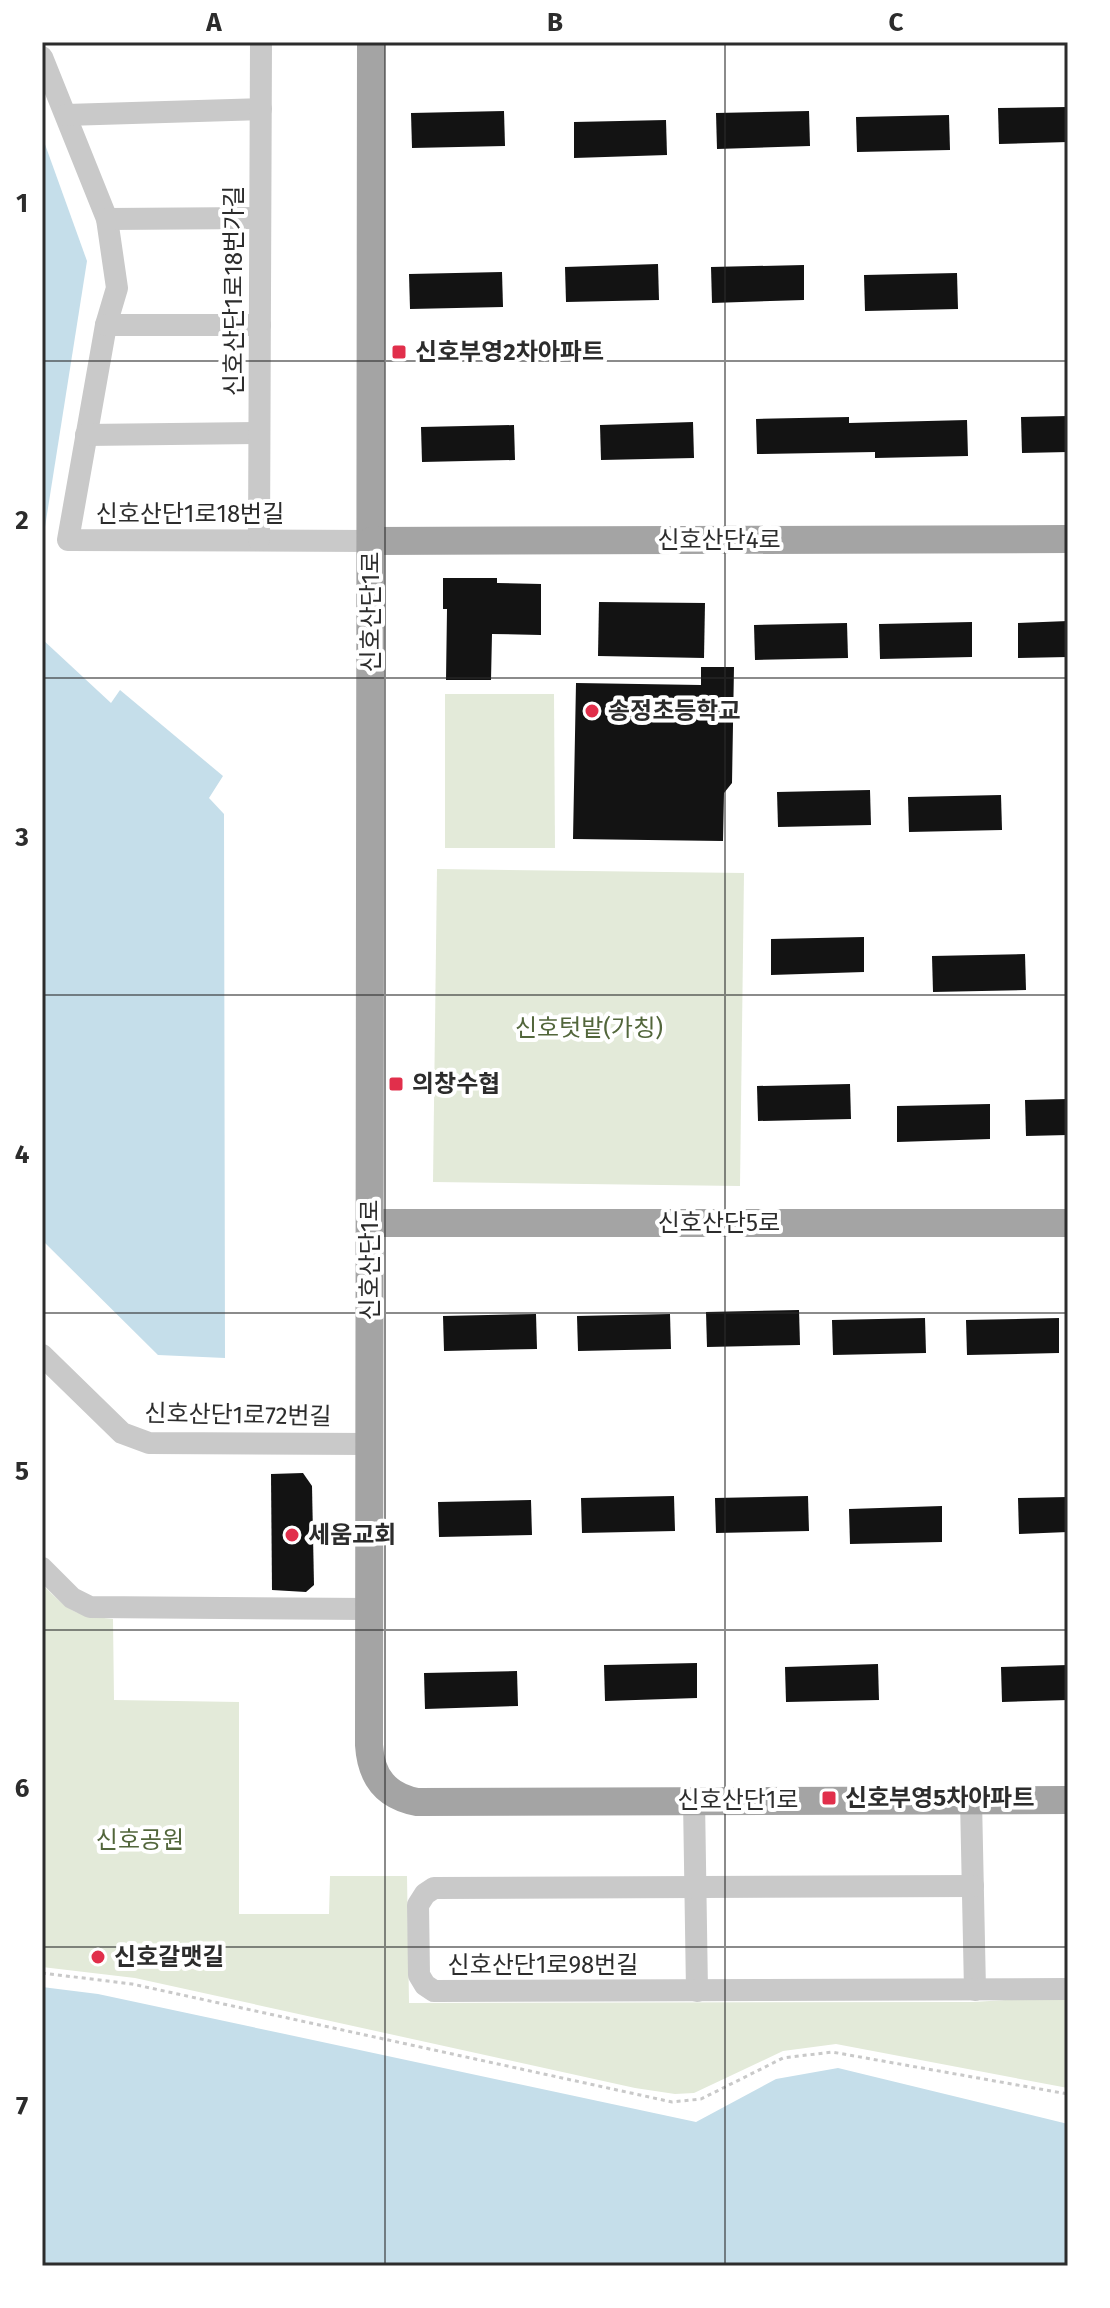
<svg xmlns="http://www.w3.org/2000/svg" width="1110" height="2308" viewBox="0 0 1110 2308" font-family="'Fira Sans','Noto Sans KR',sans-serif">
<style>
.green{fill:#e3ead9}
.water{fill:#c5deea}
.building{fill:#131313}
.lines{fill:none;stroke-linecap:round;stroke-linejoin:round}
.path{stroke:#c9c9c9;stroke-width:3;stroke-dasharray:4 4;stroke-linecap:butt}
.minor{stroke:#c9c9c9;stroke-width:22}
.major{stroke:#a4a4a4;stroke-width:28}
.grid{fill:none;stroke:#2c2c2c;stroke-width:2;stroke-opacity:0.55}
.poi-dot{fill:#e12f4b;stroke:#fff;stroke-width:3}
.labels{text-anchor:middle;stroke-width:8;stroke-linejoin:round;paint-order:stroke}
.street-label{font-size:24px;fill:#2c2c2c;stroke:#fff}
.poi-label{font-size:24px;font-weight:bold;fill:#2c2c2c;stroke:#fff;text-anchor:start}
.park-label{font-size:24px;fill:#52663b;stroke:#fff}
.neatline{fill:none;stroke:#2c2c2c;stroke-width:3}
.grid-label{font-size:26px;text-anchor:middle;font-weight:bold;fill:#2c2c2c}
</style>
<rect width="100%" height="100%" fill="#fff"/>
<g class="green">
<polygon points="445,694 554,694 555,848 445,848"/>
<polygon points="437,869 744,873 740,1186 433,1182"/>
<path d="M 42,1584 C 70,1612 73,1615 113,1619 L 114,1700 L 239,1702 L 239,1914 L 329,1914 L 330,1876 L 407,1876 L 409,2003 L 973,2002 L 1068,1996 L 1068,2088 L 836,2044 L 783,2051 L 694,2093 L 675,2094 L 635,2088 L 135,1978 L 42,1967 Z"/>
</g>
<g class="water">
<polygon points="42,136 87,261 42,546"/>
<polygon points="42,639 111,703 120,690 223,776 209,798 224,814 225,1358 158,1355 42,1240"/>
<polygon points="42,1987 98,1994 696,2122 776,2079 838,2068 1068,2124 1068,2266 42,2266"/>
</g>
<g class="building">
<polygon points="1068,107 1068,142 999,144 998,108"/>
<polygon points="504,111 505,146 412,148 411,113"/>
<polygon points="809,111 810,146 717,149 716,113"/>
<polygon points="949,115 950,150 857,152 856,117"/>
<polygon points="666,120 667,155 574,158 574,122"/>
<polygon points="658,264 659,300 566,302 565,267"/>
<polygon points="804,265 804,300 712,303 711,267"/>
<polygon points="502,272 503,307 410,309 409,274"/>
<polygon points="957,273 958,309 865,311 864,275"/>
<polygon points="1068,416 1068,452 1022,453 1021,417"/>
<polygon points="849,417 849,423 967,420 968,456 875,458 875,452 757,454 756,419"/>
<polygon points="693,422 694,458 601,460 600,425"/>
<polygon points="514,425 515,460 422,462 421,427"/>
<polygon points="443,578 497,578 497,583 541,584 541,635 492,634 491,680 446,680 447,609 443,609"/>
<polygon points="599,602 705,603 704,658 598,656"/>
<polygon points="1068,621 1068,657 1018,658 1018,623"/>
<polygon points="972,622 972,657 880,659 879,624"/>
<polygon points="847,623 848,658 755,660 754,625"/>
<polygon points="701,667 734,667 732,783 724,793 723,841 573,839 576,683 701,685"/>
<polygon points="870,790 871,825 778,827 777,792"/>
<polygon points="1001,795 1002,830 909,832 908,797"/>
<polygon points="864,937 864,972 771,975 771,939"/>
<polygon points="1025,954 1026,990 933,992 932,956"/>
<polygon points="850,1084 851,1119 758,1121 757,1086"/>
<polygon points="1068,1099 1068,1135 1026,1136 1025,1100"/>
<polygon points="990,1104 990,1139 897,1142 897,1106"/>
<polygon points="799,1310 800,1345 707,1347 706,1312"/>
<polygon points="536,1314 537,1349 444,1351 443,1316"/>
<polygon points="670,1314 671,1349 578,1351 577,1316"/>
<polygon points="925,1318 926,1353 833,1355 832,1320"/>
<polygon points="1059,1318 1059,1353 967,1355 966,1320"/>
<polygon points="303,1473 312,1486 314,1585 306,1592 272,1590 271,1474"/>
<polygon points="674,1496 675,1531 582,1533 581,1498"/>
<polygon points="808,1496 809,1531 716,1533 715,1498"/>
<polygon points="1068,1497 1068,1532 1019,1534 1018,1498"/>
<polygon points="531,1500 532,1535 439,1537 438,1502"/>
<polygon points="942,1506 942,1542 850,1544 849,1509"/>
<polygon points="697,1663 697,1698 605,1701 604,1665"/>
<polygon points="878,1664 879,1700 786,1702 785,1667"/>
<polygon points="1068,1665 1068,1700 1002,1702 1001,1667"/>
<polygon points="517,1671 518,1706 425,1709 424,1673"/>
</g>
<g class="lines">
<polyline class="path" points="42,1973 132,1984 672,2102 701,2099 783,2058 832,2052 1068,2094"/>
<g class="minor">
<polyline points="42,57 107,219 117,288 106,325 68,540 371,541"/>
<polyline points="66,115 261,109"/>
<polyline points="107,219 260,218"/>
<polyline points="106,325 260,325"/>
<polyline points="86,435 259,433"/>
<polyline points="259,540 261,42"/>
<polyline points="42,1355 122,1433 149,1443 370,1444"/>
<polyline points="42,1568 72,1598 90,1607 369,1609"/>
<polyline points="694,1800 697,1991"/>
<polyline points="971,1800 975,1990"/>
<polyline points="973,1886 434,1888 425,1894 418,1905 419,1975 425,1985 434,1991 1068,1989"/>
</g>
<g class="major">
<path d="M 371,42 L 369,1745 C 371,1777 386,1796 417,1802 L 1068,1800"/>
<polyline points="371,541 1068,539"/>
<polyline points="370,1223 1068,1223"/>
</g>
</g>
<path class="grid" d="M 385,42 L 385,2266M 725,42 L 725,2266M 42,361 L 1068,361M 42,678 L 1068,678M 42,995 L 1068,995M 42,1313 L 1068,1313M 42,1630 L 1068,1630M 42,1947 L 1068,1947"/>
<g class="poi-dot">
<rect x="391" y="344" width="16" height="16" rx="4"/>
<circle cx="592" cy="711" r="8"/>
<rect x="388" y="1076" width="16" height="16" rx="4"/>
<circle cx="292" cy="1535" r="8"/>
<rect x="821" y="1790" width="16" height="16" rx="4"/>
<circle cx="98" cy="1957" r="8"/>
</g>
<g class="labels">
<g class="street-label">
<text transform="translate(234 291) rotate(-90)" y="8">신호산단1로18번가길</text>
<text x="190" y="522">신호산단1로18번길</text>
<text x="719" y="548">신호산단4로</text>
<text transform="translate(371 612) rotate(-90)" y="8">신호산단1로</text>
<text x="719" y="1231">신호산단5로</text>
<text transform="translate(370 1260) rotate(-90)" y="8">신호산단1로</text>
<text transform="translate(238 1415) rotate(1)" y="8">신호산단1로72번길</text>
<text x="738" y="1808">신호산단1로</text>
<text x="543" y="1973">신호산단1로98번길</text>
</g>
<g class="poi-label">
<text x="415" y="360">신호부영2차아파트</text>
<text x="608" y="719">송정초등학교</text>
<text x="412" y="1092">의창수협</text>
<text x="308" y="1543">세움교회</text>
<text x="845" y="1806">신호부영5차아파트</text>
<text x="114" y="1965">신호갈맷길</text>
</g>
<g class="park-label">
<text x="589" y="1036">신호텃밭(가칭)</text>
<text x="140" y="1848">신호공원</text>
</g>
</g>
<rect width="1110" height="2308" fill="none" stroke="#ffffff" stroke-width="88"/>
<rect x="44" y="44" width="1022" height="2220" class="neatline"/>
<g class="grid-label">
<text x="214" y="31">A</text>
<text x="555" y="31">B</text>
<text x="896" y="31">C</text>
<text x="22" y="212">1</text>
<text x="22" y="529">2</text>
<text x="22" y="846">3</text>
<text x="22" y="1163">4</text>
<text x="22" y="1480">5</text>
<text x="22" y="1797">6</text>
<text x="22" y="2115">7</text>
</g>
</svg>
